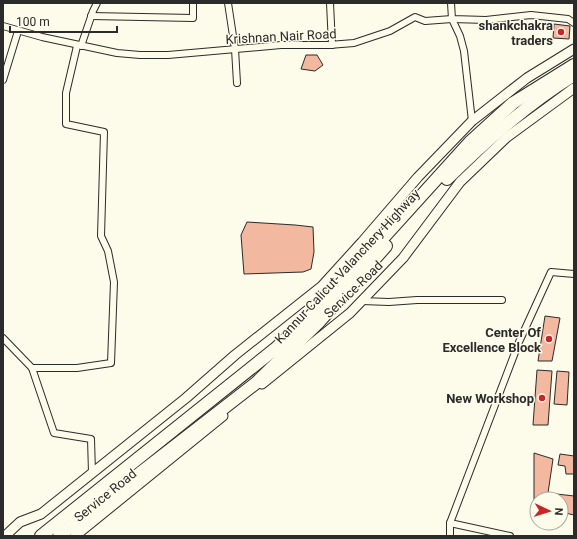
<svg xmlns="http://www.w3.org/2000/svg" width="577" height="539" viewBox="0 0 577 539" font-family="Roboto,sans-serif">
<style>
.building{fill:#f2b8a0;stroke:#2b2b2b}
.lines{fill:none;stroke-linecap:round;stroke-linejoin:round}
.street-casing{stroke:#2b2b2b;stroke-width:8}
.secondary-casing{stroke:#2b2b2b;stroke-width:11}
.highway-casing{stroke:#2b2b2b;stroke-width:14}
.street{stroke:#fdfbea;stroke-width:6}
.secondary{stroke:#fdfbea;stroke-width:9}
.highway{stroke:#fdfbea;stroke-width:12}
.poi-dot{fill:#c62828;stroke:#fdfbea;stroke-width:1.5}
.labels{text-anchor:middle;stroke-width:3;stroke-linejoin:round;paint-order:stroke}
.poi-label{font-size:13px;font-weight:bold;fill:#2b2b2b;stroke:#fdfbea;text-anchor:end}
.street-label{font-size:13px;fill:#2b2b2b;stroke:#fdfbea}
</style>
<rect width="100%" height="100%" fill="#fdfbea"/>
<g class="building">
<polygon points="554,24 570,26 569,39 553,38"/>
<polygon points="306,55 317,55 323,65 315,71 301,69"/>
<polygon points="247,222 295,225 313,227 314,252 311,269 303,272 244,274 241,235"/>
<polygon points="545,316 560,318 552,361 538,361"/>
<polygon points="537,370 552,371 548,425 533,425"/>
<polygon points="557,371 569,372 567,405 554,404"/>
<polygon points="534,453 553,459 548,493 574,496 574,515 561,512 561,499 537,499 537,508 534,507"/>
<polygon points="560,454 574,456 574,474 566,474 565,466 558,465"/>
</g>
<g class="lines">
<defs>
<g id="street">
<polyline points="228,3 235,49 237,83"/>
<polyline points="330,3 332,45"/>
<polyline points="451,3 452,19 486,20 531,15 568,19 574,23"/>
<polyline points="91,16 193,18 193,3"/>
<polyline points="3,26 42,37 117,53 140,55 168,55 281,45 329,45 354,43 390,31 415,17 425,21 452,19 460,36 464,51 472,121"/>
<polyline points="77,46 66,93 66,124 104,132 101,236 108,251 114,282 111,363 77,368 32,368 54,433 91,439 92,473"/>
<polyline points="81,46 93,11 97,3"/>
<polyline points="3,80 18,31"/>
<polyline points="362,301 389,302 417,300 502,300"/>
<polyline points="3,338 32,368"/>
<polyline points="450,523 510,536"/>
<polyline points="450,536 450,523 519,342 551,272 574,274"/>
</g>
<g id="secondary">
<polyline points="262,384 350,313 403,258 460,182 507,137 574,88"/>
<polyline points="5,536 20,522 41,514 186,398 235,355 322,286 362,242 418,177 472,121 527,78 574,49"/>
<polyline points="75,536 223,416"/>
</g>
<g id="highway">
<path d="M 447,179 C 486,141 527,104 574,75"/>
<polyline points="41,536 275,349 326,301 470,142 513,103 574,65"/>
<polyline points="59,536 256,383 318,323 386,246"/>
</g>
</defs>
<use href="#street" class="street-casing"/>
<use href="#secondary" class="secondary-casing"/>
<use href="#highway" class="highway-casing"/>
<use href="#street" class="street"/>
<use href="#secondary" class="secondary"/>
<use href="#highway" class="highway"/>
</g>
<g class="poi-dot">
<circle cx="561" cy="32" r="4"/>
<circle cx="549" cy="339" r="4"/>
<circle cx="542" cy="398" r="4"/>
</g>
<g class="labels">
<g class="poi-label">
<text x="553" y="30">shankchakra<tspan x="553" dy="15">traders</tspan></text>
<text x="541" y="337">Center Of<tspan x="541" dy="15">Excellence Block</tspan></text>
<text x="534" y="403">New Workshop</text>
</g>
<g class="street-label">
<text transform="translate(281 36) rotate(-3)" y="5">Krishnan Nair Road</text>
<text transform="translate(347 266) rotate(-47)" y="5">Kannur-Calicut-Valanchery Highway</text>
<text transform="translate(353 289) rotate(-44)" y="5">Service Road</text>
<text transform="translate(105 495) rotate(-39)" y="5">Service Road</text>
</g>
</g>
<rect width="577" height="539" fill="none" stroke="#2b2b2b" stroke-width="8"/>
<g transform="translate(549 511) rotate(94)"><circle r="19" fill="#fdfbea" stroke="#a9a89e"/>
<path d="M0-3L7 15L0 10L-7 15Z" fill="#c62828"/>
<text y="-6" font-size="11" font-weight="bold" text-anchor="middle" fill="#2b2b2b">N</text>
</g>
<path d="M10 26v6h107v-6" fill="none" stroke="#2b2b2b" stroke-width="2"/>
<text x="16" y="26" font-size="12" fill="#2b2b2b" stroke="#fdfbea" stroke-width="3" paint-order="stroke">100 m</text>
</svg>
